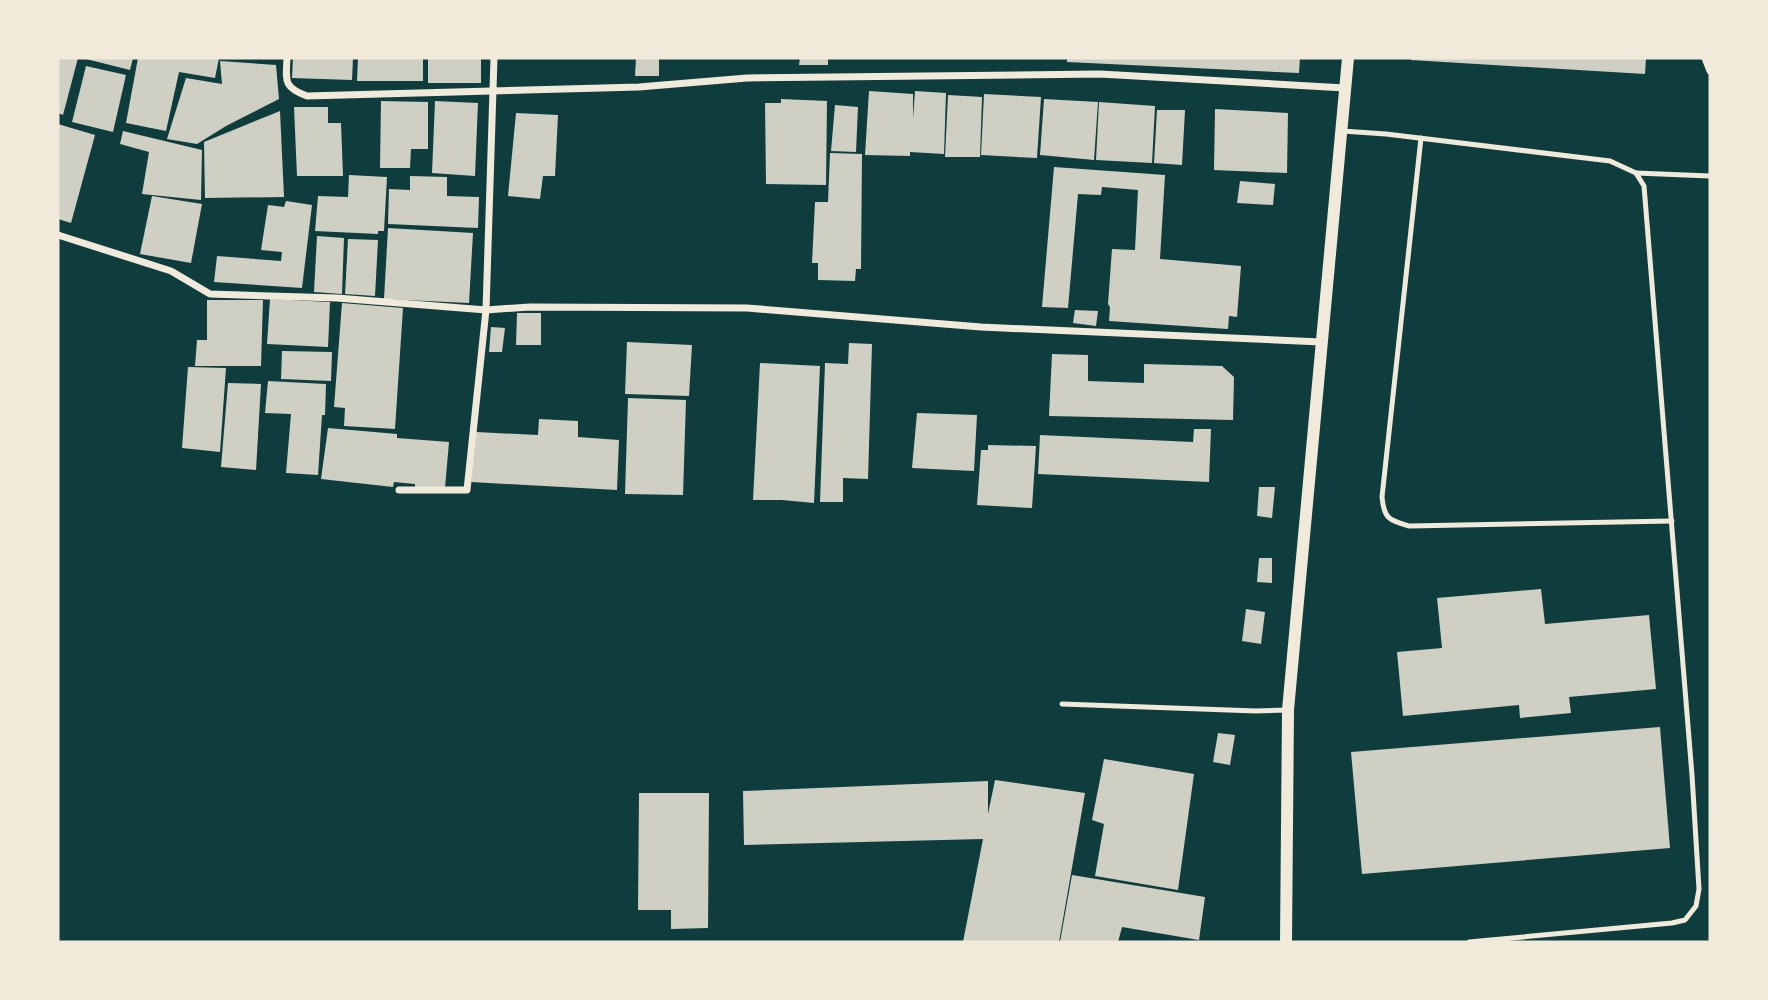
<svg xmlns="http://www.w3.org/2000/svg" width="1768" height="1000" viewBox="0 0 1768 1000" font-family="Quicksand,sans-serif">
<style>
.building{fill:#cfcfc3}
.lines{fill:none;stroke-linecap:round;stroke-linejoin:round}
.service{stroke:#f1e9da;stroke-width:5}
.minor{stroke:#f1e9da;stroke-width:7}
.tertiary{stroke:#f1e9da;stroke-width:12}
</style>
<rect width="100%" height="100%" fill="#0f3d3e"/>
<g class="building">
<polygon points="58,58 78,58 63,115 58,113"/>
<polygon points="82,58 133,58 130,70"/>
<polygon points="138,58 219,58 215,78 179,72 166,131 126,123"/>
<polygon points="293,58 353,58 352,80 292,78"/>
<polygon points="358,58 423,58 423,81 357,81"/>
<rect x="428" y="58" width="53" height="25"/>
<polygon points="636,58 659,58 659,76 635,76"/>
<polygon points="800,58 828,58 828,65 799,65"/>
<polygon points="1067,58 1300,58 1299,73 1067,62"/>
<polygon points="1411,58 1646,58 1645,74 1411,60"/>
<polygon points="220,61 276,65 279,99 226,126 197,144 167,139 186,78 222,84"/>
<polygon points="86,66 126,75 113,132 72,122"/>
<polygon points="869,91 913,94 913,119 915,91 946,93 944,154 910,152 910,156 865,155"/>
<polygon points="984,94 1041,97 1037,158 981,155"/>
<polygon points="948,95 982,97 980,157 945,157"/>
<polygon points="781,99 827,101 826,185 766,184 765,103 781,103"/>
<polygon points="1044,99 1098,102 1094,160 1040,155"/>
<polygon points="381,101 428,102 428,149 411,149 410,168 380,168"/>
<polygon points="435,101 478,103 475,176 432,173"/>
<polygon points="1099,102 1155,106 1152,163 1096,160"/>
<polygon points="835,105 858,107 856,152 831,151"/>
<polygon points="294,107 328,107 328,123 341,123 343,176 297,176"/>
<polygon points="1215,109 1288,113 1287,173 1214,170"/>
<polygon points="1157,110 1185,110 1182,165 1154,163"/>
<polygon points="280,111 284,197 205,198 204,142"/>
<polygon points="516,113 558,115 555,176 543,176 540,199 508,196"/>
<polygon points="58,124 95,135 71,223 58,219"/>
<polygon points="123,131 202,150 201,200 142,194 149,152 120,144"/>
<polygon points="830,153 862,154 861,269 856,269 855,281 818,280 818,263 812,263 815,202 828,202"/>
<polygon points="1054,167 1165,175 1160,259 1241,266 1237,317 1229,316 1228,329 1109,321 1110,307 1108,304 1112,249 1135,250 1138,190 1102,187 1101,195 1078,194 1068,308 1042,307"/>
<polygon points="349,175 387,177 384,231 378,231 378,234 315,231 318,196 348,197"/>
<polygon points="410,176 447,177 447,196 479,197 478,228 388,224 389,189 410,190"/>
<polygon points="1240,181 1275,184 1273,205 1237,203"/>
<polygon points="152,196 202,204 191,263 140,254"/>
<polygon points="286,201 312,205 302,288 214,282 217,256 281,261 282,252 261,250 268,205 284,207"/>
<polygon points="388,228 473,233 469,303 384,299"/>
<polygon points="317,236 344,238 342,294 314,292"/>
<polygon points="348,239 378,240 375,296 345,294"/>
<polygon points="270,299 330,302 328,347 267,344"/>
<polygon points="207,300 263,300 261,366 195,366 197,340 207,340"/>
<polygon points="342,303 403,308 395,429 344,426 345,408 334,407"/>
<polygon points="1075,310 1098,311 1096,326 1073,323"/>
<polygon points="517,313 541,313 541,345 516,345"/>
<polygon points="491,327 505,328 502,352 489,352"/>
<polygon points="627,342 692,345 689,396 625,394"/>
<polygon points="849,343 872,344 868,479 843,478 843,502 820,502 825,363 848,364"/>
<polygon points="282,351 332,352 331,381 281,379"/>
<polygon points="1052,354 1088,355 1088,381 1144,383 1144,364 1222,366 1234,377 1233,420 1049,416"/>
<polygon points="760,363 820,366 814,503 782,500 753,500"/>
<polygon points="188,367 226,368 220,452 182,448"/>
<polygon points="268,381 326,384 325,415 322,415 318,475 286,473 291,414 265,413"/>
<polygon points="228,383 261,384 256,470 221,467"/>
<polygon points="628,398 686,400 683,495 625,494"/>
<polygon points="917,413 977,415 974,471 912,468"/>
<polygon points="539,419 578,421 578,437 619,440 617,490 471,482 476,432 538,435"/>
<polygon points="328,428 397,434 397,438 449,442 445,488 415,487 415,484 394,482 393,487 321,479"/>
<polygon points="1194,429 1211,429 1209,482 1038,474 1040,435 1193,442"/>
<polygon points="988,445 1036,446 1032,508 977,505 981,450 988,450"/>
<polygon points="1259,487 1275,487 1272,518 1257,516"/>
<polygon points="1259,558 1272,558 1272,583 1257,582"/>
<polygon points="1541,589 1545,624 1649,615 1656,689 1569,697 1571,713 1520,718 1519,705 1403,716 1397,652 1442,648 1437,598"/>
<polygon points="1246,609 1265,612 1261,644 1242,641"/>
<polygon points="1660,727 1670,848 1362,874 1351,752"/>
<polygon points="1218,733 1235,735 1230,765 1213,762"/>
<polygon points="1104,759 1194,774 1178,890 1095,876 1104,824 1092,820"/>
<polygon points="995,780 1085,793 1059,942 963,942 983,839 744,845 743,791 988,781 988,814"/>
<polygon points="639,793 709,793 708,928 671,929 671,910 638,910"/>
<polygon points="1072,875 1205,897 1199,940 1122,927 1118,942 1060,942"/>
</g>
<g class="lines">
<g class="service">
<polyline points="1342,131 1386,134 1610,161 1636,173 1644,186 1692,775 1699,889 1696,906 1685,920 1672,923 1469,942"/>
<path d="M 1421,138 L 1382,497 C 1384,519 1389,520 1409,526 L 1672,521"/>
<polyline points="1636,173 1710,176"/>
<polyline points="1062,704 1256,711 1287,710"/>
</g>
<g class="minor">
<path d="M 287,58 C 286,81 283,87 307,96 L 639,87 L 747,78 L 1100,74 L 1345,88"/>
<polyline points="1705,58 1710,71"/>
<polyline points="58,235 171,271 210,294 337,298 486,310 530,307 747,308 981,327 1321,342"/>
<polyline points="399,490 467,490 486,310 494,58"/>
</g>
<polyline class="tertiary" points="1286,942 1288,710 1348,58"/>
</g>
<rect width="1768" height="1000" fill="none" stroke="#f1e9da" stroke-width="119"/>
</svg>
